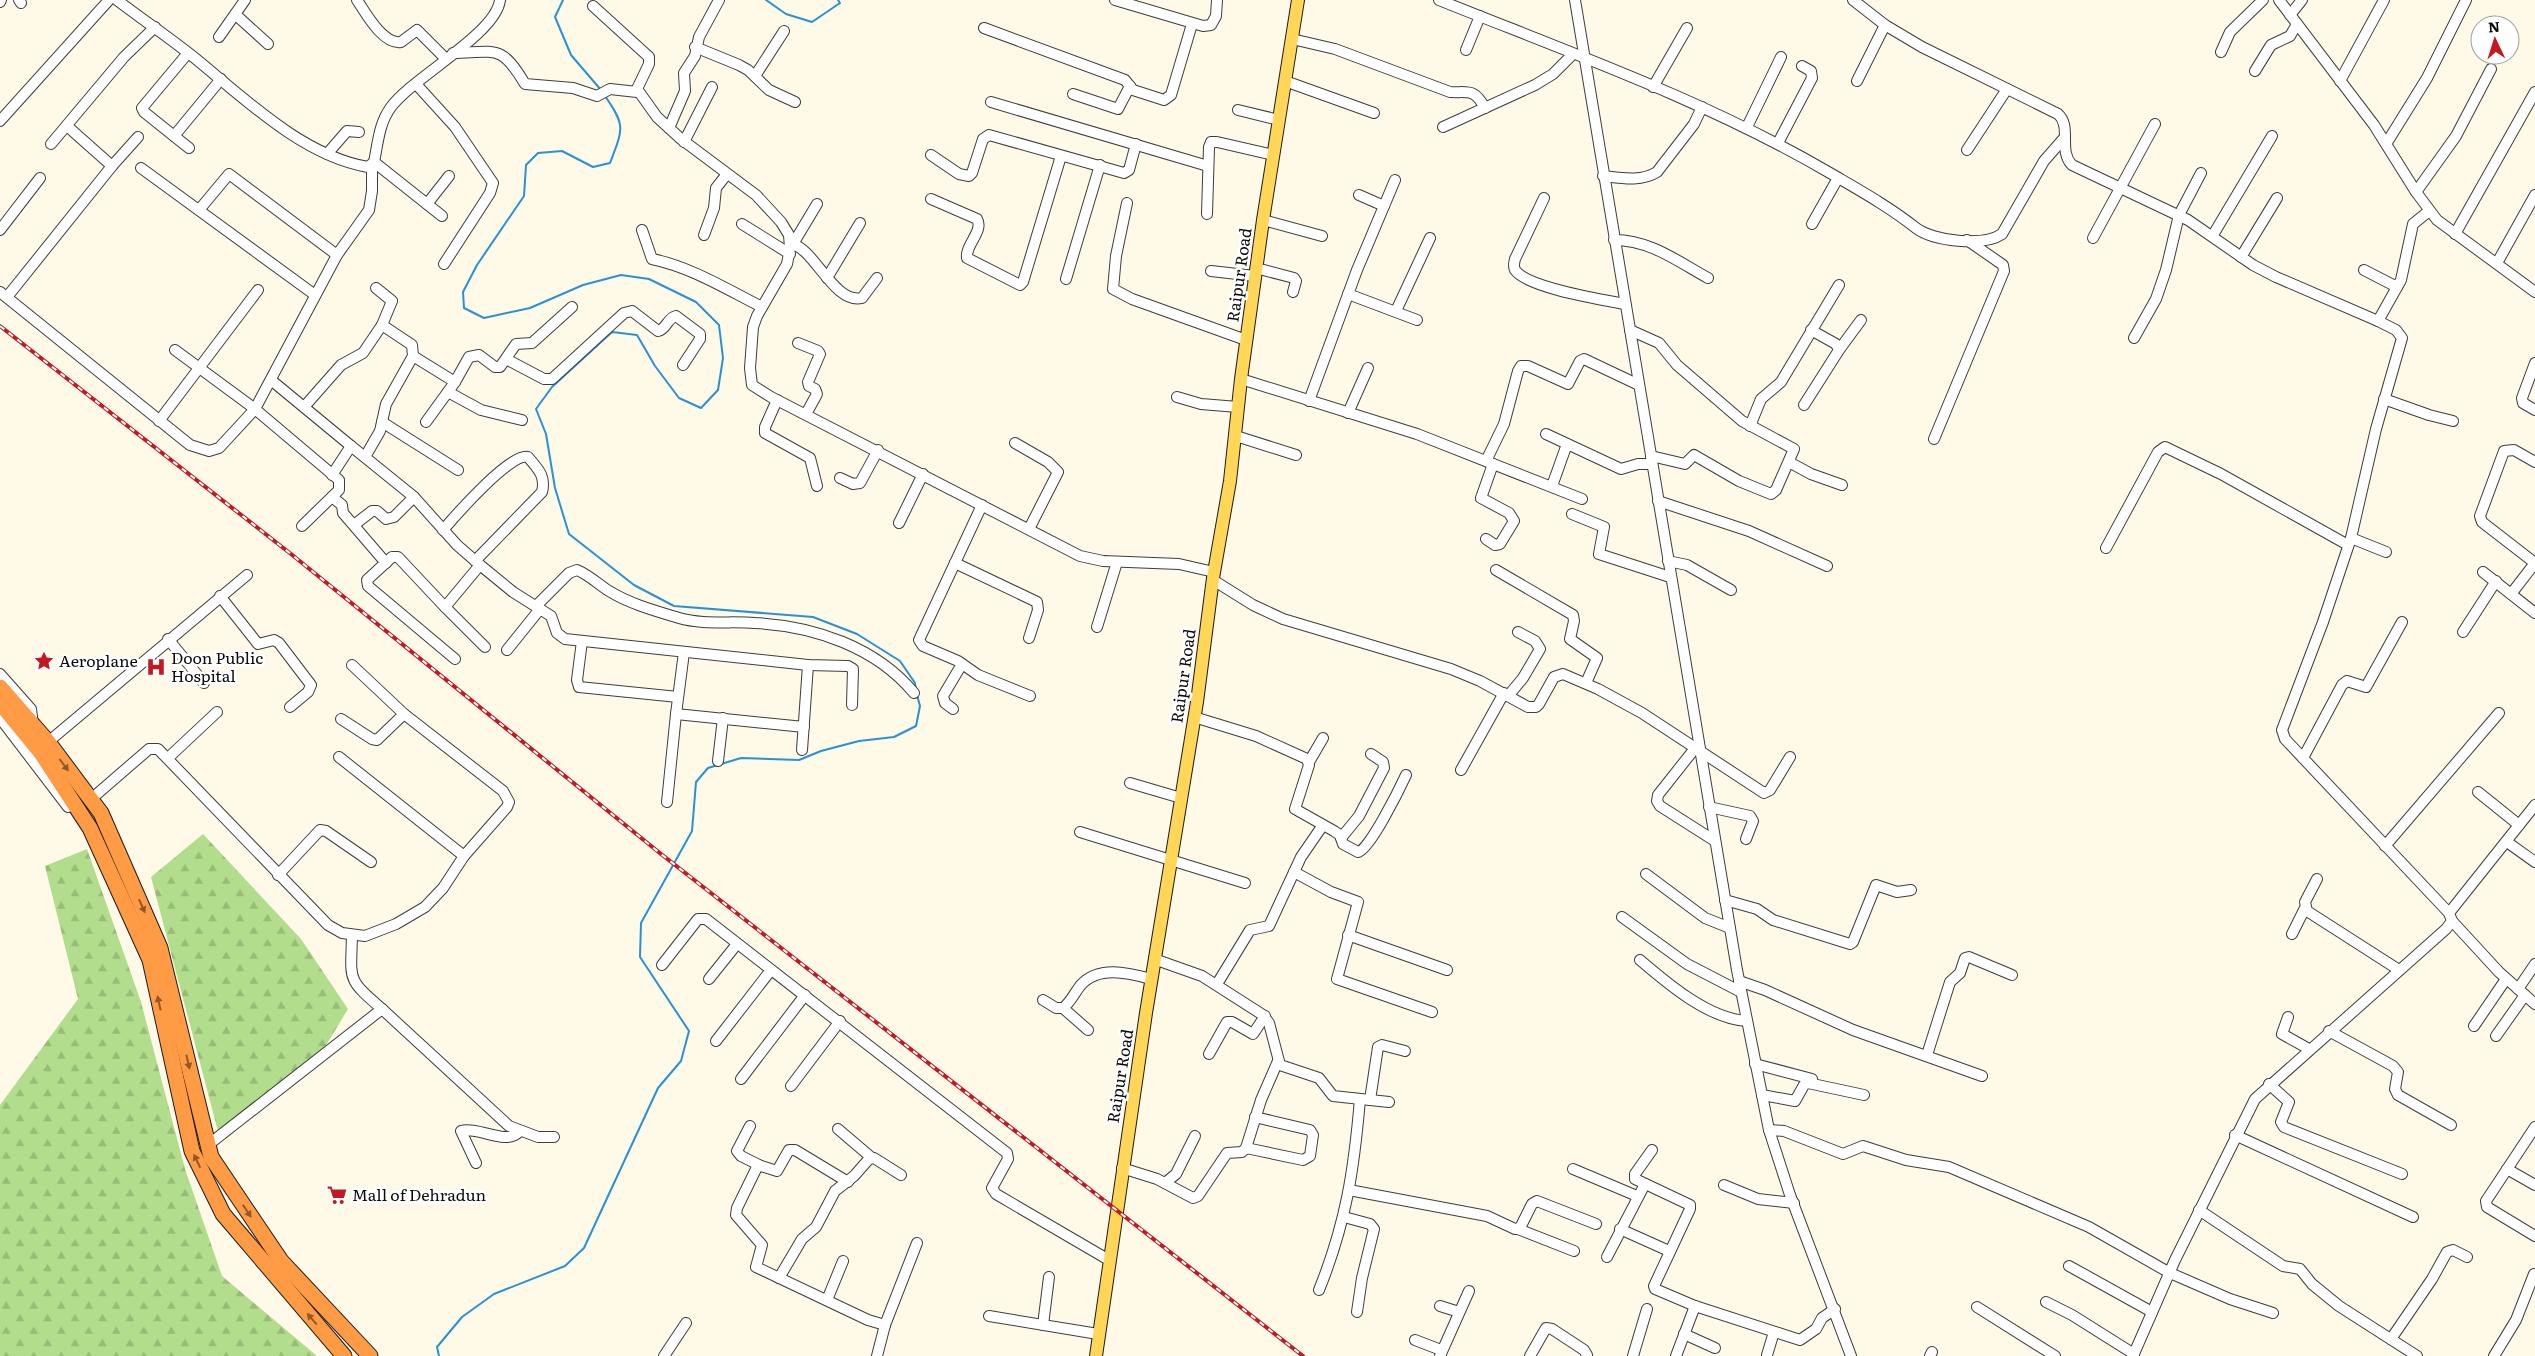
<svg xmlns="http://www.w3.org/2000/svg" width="2535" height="1356" viewBox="0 0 2535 1356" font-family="Literata,serif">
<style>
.forest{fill:url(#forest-firs)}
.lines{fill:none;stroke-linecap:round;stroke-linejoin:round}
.stream{stroke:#2891d7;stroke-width:2}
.minor-casing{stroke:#3d3d3d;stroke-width:12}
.major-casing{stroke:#1b1b1b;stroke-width:14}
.highway-casing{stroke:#1b1b1b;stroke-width:17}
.minor{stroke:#fff;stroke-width:10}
.major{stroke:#ffd657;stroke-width:12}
.highway{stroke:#ff9a45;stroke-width:15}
.rail-casing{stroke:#c31921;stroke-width:4}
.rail{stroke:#fff;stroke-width:2;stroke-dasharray:5.5;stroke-linecap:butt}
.oneway{fill:#91592a}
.labels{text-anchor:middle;stroke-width:5;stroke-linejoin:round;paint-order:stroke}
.street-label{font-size:16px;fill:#0a0a0a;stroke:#fff}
.poi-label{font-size:16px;fill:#0a0a0a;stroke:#fff;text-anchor:start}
</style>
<defs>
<pattern id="forest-firs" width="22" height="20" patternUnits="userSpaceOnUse" patternTransform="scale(1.25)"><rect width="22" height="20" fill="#b1dd8c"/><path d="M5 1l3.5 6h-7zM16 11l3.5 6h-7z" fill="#97bc77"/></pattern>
</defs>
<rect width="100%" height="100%" fill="#fffae7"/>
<g class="forest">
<polygon points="203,834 301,939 348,1009 325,1047 220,1139 151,877"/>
<polygon points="87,849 141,1002 185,1169 222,1276 317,1356 0,1356 0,1105 78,999 45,866"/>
</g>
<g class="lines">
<g class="stream">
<polyline points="563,0 555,17 571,55 601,90"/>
<polyline points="766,0 786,14 812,22 840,3 838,0"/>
<path d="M 605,96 C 626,126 623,129 610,163 L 593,167 L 562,151 L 538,153 L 526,165 L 524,196 L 477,265 L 463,292 L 464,308 L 484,318 L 530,308 L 583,285 L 621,275 L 649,279 L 696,302 L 719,325 L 723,358 L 718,390 L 701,408 L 679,398 L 655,366 L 637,335 L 612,332 L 552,387 L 536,409 L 546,434 L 555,488 L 569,534 L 634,585 L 674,606 L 813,617 L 857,634 L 900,661 L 915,683 L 916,690"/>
<polyline points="439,1356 437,1347 462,1317 494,1294 565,1266 584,1248 658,1088 681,1061 689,1031 640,957 641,923 692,831 696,782 708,768 741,758 799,760 821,751 859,741 894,737 916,726 920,706 917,695"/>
</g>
<defs>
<g id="minor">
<polyline points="19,0 21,3"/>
<path d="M 117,0 C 143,20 170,38 196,59 C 245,99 303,156 368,167 L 374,162 C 378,143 379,123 391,107 C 413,77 496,34 500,0"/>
<path d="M 357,0 C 365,12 383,45 401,42 L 417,30 L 446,59"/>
<polyline points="1115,0 1203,26 1211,25 1216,16 1217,0"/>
<path d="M 1439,0 C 1571,53 1707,101 1830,173 C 1859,190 1888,206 1916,228 C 1933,241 1983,247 2002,234 L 2044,161 L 2065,137"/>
<polyline points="1575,0 1737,970 1769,1130 1790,1195 1851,1356"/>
<path d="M 1853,0 L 1885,25 L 1922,47 L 2058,114 C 2072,126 2058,151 2072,165 L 2188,220 L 2253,265 L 2276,277 L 2378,321 L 2396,330 L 2402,338 L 2376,429 L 2351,538 L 2323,622 L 2282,730 L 2285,739 L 2449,913 L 2452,921 L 2446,929 L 2255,1099 L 2175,1260 L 2133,1356"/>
<polyline points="2279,0 2374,125 2416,192 2437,220 2535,292"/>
<polyline points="0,2 1,0"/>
<polyline points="593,6 649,57 649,64 637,89 657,117 681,139 756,195 781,222 789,235 790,248 787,264 757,316 753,327 750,368 752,385 771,397 1080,556 1103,561 1179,564 1214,572"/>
<polyline points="236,15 268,44"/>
<polyline points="2290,15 2302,0"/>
<polyline points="984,28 1125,80 1133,90 1164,100 1171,95 1192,24"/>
<polyline points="219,37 245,0"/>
<path d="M 1292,39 L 1335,49 L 1450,92 C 1469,93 1474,88 1485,108"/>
<polyline points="695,47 739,65 748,70 769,90 795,102"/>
<polyline points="1466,50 1480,16"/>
<polyline points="2221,52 2230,32 2263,0"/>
<polyline points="188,53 142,108 144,112 189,148"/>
<path d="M 453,53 C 497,52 501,44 525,84 L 573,88 L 597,96 L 610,89 L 637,92"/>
<polyline points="2255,71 2271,45 2290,36 2297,24"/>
<polyline points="755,76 784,31"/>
<polyline points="1285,81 1374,113"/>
<polyline points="1857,81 1885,25"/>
<polyline points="2340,81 2384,0"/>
<polyline points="416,84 455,127 493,183 490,193 444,264"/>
<polyline points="1653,87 1687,28"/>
<polyline points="1073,94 1118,109 1130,86"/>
<polyline points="991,102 1208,166"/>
<polyline points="1238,110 1279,120"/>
<polyline points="0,121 109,0"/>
<polyline points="67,126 112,166 138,137"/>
<polyline points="1443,127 1535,85 1553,74 1573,54"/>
<polyline points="1747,127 1781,57"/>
<polyline points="669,128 685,91 684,73 695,56 699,37 719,0"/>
<polyline points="174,136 221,79"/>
<polyline points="684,142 712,87"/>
<polyline points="1778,143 1812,78 1811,71 1802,66"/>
<polyline points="51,144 124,57 155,27"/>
<polyline points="2386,144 2427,78 2466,0"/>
<polyline points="1967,150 2007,89"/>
<polyline points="327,154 347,131 359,132"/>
<polyline points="931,155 959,174 969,176 972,173 983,139 989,135 1124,173 1129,170 1136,144"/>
<polyline points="374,162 442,216"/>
<polyline points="141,168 315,295"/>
<path d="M 1603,176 C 1621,178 1641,182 1657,172 L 1694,124 L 1702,107"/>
<polyline points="2416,192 2456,136 2491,69"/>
<polyline points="1359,195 1384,206"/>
<path d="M 1544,198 L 1515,259 C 1514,263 1513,266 1515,270 C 1527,288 1604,300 1625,304"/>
<path d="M 931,199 L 977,219 C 984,231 965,245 967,258 L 1020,285 L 1023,282 L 1061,156"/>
<polyline points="1127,203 1116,256 1113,289 1132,299 1246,340"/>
<polyline points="427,204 449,176"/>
<polyline points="199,210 229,174 337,255"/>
<polyline points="1207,214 1209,147 1211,142 1217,142 1274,155"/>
<polyline points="1263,220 1322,236"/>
<polyline points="742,224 790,254"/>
<polyline points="1812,224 1838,178"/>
<polyline points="0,230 40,178"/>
<path d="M 642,230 L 652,259 C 691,267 726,289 762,307"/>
<polyline points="2455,234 2535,92"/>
<polyline points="704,235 714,208 716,188 727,174"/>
<polyline points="2213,235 2272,136"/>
<polyline points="2093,238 2155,124"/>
<path d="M 1614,240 C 1650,240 1677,261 1708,278"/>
<path d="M 791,244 C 814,247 834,305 862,298 L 877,278"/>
<polyline points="793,244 817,204"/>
<polyline points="2241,257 2277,198"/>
<polyline points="2497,263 2535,195"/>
<polyline points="1256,268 1294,278 1296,281 1293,292"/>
<polyline points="2364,270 2397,287"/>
<polyline points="1211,271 1255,276"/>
<polyline points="827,278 860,223"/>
<polyline points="1066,279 1100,165"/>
<polyline points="0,292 190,445 209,451 219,448 255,409 337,255 369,210 372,191 372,165"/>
<polyline points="1348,294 1417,320"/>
<polyline points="7,297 112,166"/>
<polyline points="1396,311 1430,238"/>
<polyline points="2378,321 2401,280 2413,224 2429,211"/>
<polyline points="1630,330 1659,343 1677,365 1742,421 1794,449 1776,490 1771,494 1739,481 1694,455 1685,464 1651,456"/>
<polyline points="2134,338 2156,299 2166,270 2179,215 2201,173"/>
<polyline points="798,343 818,351 820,354 808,382 809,386 815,389 817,394 806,414"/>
<polyline points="175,350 255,409 339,480 339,490 302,526"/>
<polyline points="1839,350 1861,320"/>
<polyline points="413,356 455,382 426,422"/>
<path d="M 506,359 L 544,379 L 552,379 L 624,313 L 632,311 L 658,331 C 667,329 667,318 676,316 L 700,334 L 700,339 L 683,365"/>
<polyline points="2535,363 2522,398 2523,403 2535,410"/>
<polyline points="1241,379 1417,434 1582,499"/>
<polyline points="271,380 351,446 332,475"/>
<polyline points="455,382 469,357 479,355 495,367 500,367 516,344 532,343 572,307"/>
<polyline points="448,392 481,410 522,420"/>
<polyline points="1177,397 1201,404 1238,407"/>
<polyline points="2384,399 2429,415 2453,421"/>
<polyline points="777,400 765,427 765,433 810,458 817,486"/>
<polyline points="1309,401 1357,270 1395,180"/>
<polyline points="1804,405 1839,350 1836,344 1811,330"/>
<polyline points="304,407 341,365 363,353 382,325 392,301 376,288"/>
<polyline points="1348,413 1368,368"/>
<polyline points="159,421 258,290"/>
<polyline points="382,422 458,470"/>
<polyline points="1750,426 1761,399 1781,382 1839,285"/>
<polyline points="1546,434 1621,469 1638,464 1652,464"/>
<polyline points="1236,436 1296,455"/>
<polyline points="1934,439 2004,271 2003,265 1967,240"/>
<polyline points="1015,443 1048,462 1058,472 1029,529"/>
<polyline points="351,446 414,497 457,545 480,565 513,592 551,616 557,633 565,639 808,665 848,666 853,669 852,705"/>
<polyline points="365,457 380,431 386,404 413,356 412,345 382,325"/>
<polyline points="1486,461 1504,424 1518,371 1521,366 1528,366 1568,384 1580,361 1584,359 1639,385"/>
<polyline points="1789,462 1811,474 1842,485"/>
<polyline points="840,478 853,484 860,483 878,450"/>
<polyline points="1552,486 1567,444"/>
<polyline points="332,497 342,505 343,513 386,563"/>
<polyline points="1658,501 1749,531 1827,566"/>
<polyline points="982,505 919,640 923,646 958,661 978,675 1030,696"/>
<polyline points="1572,514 1604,527 1599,554 1670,577"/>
<polyline points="899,523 923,474"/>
<polyline points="354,525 372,511 377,511 386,519 394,517 414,497"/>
<path d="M 443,530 C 455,516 512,451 528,457 C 538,469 546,476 542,492 L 475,561"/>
<polyline points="2351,538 2386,552"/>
<polyline points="1486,539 1495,545 1500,544 1514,521 1509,513 1481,498 1493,464"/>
<polyline points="2106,548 2158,452 2165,447 2221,474 2348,545"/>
<polyline points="1668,561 1687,565 1731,590"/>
<polyline points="955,563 1037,602 1038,610 1029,638"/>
<polyline points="2535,563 2482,522 2480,516 2504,451 2514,450 2535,462"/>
<polyline points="480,565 445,607 485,647"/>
<polyline points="1496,570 1573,615 1574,621 1570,639 1597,658 1586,683"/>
<polyline points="2483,572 2535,613"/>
<polyline points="1213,580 1253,605 1283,619 1451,669 1480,681 1528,707 1536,707 1539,704 1554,677 1563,674 1598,689 1642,713 1764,793 1770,790 1790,757"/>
<polyline points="2511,594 2535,563"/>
<polyline points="220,596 258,644 274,640 279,643 311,685 308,692 290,707"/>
<path d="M 536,606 L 569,573 L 577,570 C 589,575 598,584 609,591 C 630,604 656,611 679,618 C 703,625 731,621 755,623 C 814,626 876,647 914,693"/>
<polyline points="445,607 398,557 392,557 367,580 368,586 455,659"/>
<polyline points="1097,627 1117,562"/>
<polyline points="2463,632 2496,581"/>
<polyline points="168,639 204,683"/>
<polyline points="582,641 577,680 579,687 678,697"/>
<polyline points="507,650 540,609"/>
<polyline points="684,652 676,714 804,727"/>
<polyline points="0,674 31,709 33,724"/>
<polyline points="1508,696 1523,678 1540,649 1535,641 1518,632"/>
<polyline points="953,709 945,703 943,696 962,664"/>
<path d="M 1194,717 L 1256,736 L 1307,759 L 1309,765 L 1295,809 L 1334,831 L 1340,835 L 1343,844 L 1358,852 C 1369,851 1400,788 1406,775"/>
<polyline points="0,718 68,807"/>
<polyline points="341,719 372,739 377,740 404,714"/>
<polyline points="1696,747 1658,795 1657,801 1660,806 1715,841"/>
<polyline points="802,750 808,665"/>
<polyline points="339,757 464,856"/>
<polyline points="168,758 217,712"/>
<polyline points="2303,758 2342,685 2347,681 2366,687 2402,622"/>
<polyline points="718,761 723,718"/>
<polyline points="1309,762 1323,738"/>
<polyline points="35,763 48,742 247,575"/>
<polyline points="1461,770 1504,693"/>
<polyline points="1130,783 1181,798"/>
<polyline points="2478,792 2519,825"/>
<polyline points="90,800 149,749 158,749 328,925 342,933 365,936 396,924 425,907 443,888 464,856 507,807 509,802 503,791 404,714 352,665"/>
<polyline points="667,802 676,714"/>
<polyline points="1709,807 1750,816 1753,821 1746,839"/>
<polyline points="1080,832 1245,883"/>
<polyline points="1341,838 1359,816 1384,768 1383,762 1371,754"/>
<polyline points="2507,842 2535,862"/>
<polyline points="2385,846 2499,713"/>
<polyline points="1294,872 1331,892 1358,902 1337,979 1432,1012"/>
<polyline points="1646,874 1705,918 1730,928"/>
<polyline points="278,875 320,830 326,831 371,862"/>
<polyline points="2317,879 2305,902 2307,911 2399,970"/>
<polyline points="1725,900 1757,909 1773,920 1850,944 1853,942 1876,885 1897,892 1911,890"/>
<polyline points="2449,913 2535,805"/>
<polyline points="1622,917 1687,964 1741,992"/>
<polyline points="2452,921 2499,972 2535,1004"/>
<polyline points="2292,934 2305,908"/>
<path d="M 352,935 C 351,981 346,978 382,1009"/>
<polyline points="1348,935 1447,970"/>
<polyline points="1154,959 1202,976 1263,1015 1269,1023 1280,1065 1319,1078 1333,1096 1389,1102"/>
<path d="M 1640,960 C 1668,984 1709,1019 1747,1021"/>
<polyline points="662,965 698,919 706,919 1007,1153 1008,1159 992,1188 996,1194 1109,1260"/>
<polyline points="709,979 737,944"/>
<polyline points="1739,981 1765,990 1853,1030 1982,1076"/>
<polyline points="1217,984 1250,930 1269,926 1301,857 1323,825"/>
<polyline points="2518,989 2535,964"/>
<path d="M 1043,1000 L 1056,1008 L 1063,1008 C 1070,1003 1074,994 1080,986 C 1098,965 1128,973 1151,979"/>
<polyline points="1063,1008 1088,1030"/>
<polyline points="2288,1017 2282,1034 2309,1049"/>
<polyline points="2474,1026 2506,979"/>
<polyline points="2329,1031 2393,1066 2398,1072 2395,1089 2398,1095 2451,1125"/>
<polyline points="2496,1036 2525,995"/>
<polyline points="716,1041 771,970"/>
<polyline points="1209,1054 1227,1022 1232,1022 1253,1034 1265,1016"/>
<polyline points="1927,1055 1950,982 1960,973 1965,958 1969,957 2012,975"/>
<polyline points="1755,1064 1812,1079"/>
<polyline points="741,1079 805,995"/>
<polyline points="2269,1084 2289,1102 2281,1122 2284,1127 2402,1174"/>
<polyline points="791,1086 840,1021"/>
<polyline points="1762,1095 1795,1101 1804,1085 1808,1083 1864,1095"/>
<polyline points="1370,1100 1378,1047 1382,1045 1405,1051"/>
<polyline points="750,1126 737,1151 741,1156 759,1165"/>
<polyline points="2535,1127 2486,1201 2487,1207 2535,1236"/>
<polyline points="838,1129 872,1158"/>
<polyline points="1769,1130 1784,1131 1843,1154 1863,1146 1906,1160 1949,1167 2089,1227 2170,1273 2230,1299 2273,1313"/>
<polyline points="2235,1135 2413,1217"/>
<polyline points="208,1145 382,1009 509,1126 538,1137 554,1137"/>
<polyline points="1246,1148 1303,1160 1310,1156 1313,1135 1310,1130 1255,1117"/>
<polyline points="1652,1150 1635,1174 1635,1179 1690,1205 1690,1209 1654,1286 1655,1289 1695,1306 1800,1340 1816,1329 1822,1318 1835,1309"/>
<path d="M 476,1163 L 461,1131 C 479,1126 505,1146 519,1132"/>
<polyline points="1122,1168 1157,1179 1193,1198 1198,1196 1227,1153 1242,1152 1246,1148 1261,1100 1278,1061"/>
<polyline points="1573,1169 1637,1196"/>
<polyline points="2507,1169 2535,1185"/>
<polyline points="848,1182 795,1150 789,1150 777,1171 758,1165 737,1208 736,1215 762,1245 756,1267 868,1320 885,1325"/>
<polyline points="1165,1183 1176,1174 1195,1136"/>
<polyline points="1724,1185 1758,1199 1794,1203"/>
<polyline points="1349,1190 1487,1216 1515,1229 1520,1228 1532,1204 1537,1201 1596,1224"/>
<polyline points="2199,1210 2283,1266 2300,1269 2312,1284 2339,1306 2417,1356"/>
<polyline points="1344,1217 1370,1224 1374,1229 1362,1278 1357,1312"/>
<polyline points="1518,1229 1574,1251"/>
<polyline points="1620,1229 1669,1251"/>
<polyline points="1607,1257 1645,1184"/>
<polyline points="2069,1266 2152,1312"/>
<polyline points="779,1278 802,1239 816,1227 835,1191 854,1176 869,1159 874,1158 901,1175"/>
<path d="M 1319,1290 C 1346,1223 1354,1170 1360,1099"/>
<polyline points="827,1300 843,1261"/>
<polyline points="2046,1302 2072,1315 2134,1354"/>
<polyline points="1440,1306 1459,1312"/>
<polyline points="1977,1307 2055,1356"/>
<polyline points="989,1316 1098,1334"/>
<polyline points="1043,1325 1049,1277"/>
<polyline points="1684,1334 1715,1348"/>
<polyline points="2391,1339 2432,1279 2447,1252 2453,1250 2467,1257"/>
<polyline points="1415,1340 1441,1350"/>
<polyline points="1767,1355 1774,1332"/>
<polyline points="664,1356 686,1323"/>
<polyline points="877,1356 885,1325 917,1243"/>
<polyline points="1440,1356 1469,1291"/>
<polyline points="1530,1356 1546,1328 1552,1329 1584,1350 1587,1355"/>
<polyline points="1633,1356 1647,1309"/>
<polyline points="1676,1356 1695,1306"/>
<polyline points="1930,1356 1932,1352"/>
<polyline points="2494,1356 2516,1320 2534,1274"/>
</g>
<polyline id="major" points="1096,1356 1146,1013 1197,702 1213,578 1230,481 1241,379 1263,220 1298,0"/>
<g id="highway">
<polyline points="0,687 48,742 101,813 160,948 211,1157 281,1261 370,1356"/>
<polyline points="0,703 41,753 90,828 150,960 192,1151 223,1214 344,1356"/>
</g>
</defs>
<use href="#minor" class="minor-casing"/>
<use href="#major" class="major-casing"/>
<use href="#highway" class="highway-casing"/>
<use href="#minor" class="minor"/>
<use href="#major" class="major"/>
<use href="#highway" class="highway"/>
<defs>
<polyline id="rail" points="0,326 291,554 661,854 1303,1356"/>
</defs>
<use href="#rail" class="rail-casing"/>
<use href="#rail" class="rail"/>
</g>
<defs><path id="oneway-solid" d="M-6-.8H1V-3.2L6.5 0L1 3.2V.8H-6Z" transform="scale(1.25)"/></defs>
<g class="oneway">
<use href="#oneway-solid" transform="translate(64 765) rotate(53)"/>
<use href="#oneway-solid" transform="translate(142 906) rotate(66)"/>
<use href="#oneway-solid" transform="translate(159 1003) rotate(-102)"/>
<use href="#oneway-solid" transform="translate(188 1062) rotate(77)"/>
<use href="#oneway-solid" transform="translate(197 1161) rotate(-116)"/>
<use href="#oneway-solid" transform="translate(247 1211) rotate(56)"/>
<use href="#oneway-solid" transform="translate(312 1319) rotate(-131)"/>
</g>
<defs>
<symbol id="sight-bare" viewBox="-9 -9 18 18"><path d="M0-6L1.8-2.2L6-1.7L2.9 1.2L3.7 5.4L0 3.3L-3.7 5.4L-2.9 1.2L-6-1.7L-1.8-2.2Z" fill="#c31921" stroke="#fff" stroke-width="2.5" paint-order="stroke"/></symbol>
<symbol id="hospital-bare" viewBox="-9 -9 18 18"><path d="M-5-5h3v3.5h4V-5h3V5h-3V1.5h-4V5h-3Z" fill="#c31921" stroke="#fff" stroke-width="2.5" paint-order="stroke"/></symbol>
<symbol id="supermarket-bare" viewBox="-9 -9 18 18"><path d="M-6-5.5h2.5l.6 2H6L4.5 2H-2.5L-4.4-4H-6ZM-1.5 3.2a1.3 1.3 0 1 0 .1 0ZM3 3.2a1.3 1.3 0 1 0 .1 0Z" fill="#c31921" stroke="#fff" stroke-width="2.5" paint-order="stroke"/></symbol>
</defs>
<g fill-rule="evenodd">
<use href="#sight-bare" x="30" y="647" width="28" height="28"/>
<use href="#hospital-bare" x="142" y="653" width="28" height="28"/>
<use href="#supermarket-bare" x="323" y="1181" width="28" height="28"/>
</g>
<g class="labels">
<g class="street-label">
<text transform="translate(1239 275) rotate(-82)" y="6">Raipur Road</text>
<text transform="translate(1183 676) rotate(-82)" y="6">Raipur Road</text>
<text transform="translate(1120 1076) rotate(-81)" y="6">Raipur Road</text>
</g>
<g class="poi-label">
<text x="171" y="664">Doon Public<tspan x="171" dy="18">Hospital</tspan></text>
<text x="59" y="667">Aeroplane</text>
<text x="352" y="1201">Mall of Dehradun</text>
</g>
</g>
<g transform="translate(2495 40) rotate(356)"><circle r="24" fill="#ffffff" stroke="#9d9d9d"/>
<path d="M0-4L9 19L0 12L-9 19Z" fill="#c31921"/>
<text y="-8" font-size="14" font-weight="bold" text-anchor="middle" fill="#0a0a0a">N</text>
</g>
</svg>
